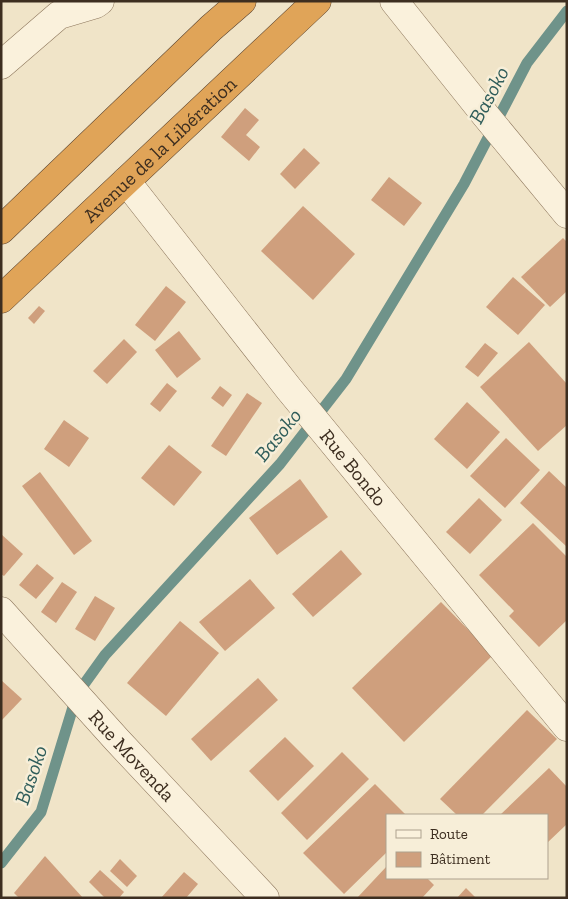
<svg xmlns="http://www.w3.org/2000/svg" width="568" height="899" viewBox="0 0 568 899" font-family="'Zilla Slab',serif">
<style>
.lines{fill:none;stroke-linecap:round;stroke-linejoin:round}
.stream{stroke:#6f938a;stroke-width:11}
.building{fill:#cf9f7d}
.minor-casing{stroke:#8d765c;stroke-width:29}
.highway-casing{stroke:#5b4430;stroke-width:29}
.minor{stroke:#faf1dc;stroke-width:28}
.highway{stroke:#e0a458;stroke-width:28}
.labels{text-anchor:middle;stroke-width:5;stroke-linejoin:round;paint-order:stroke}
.street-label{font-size:20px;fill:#3d2e20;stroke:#f7eed8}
.water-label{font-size:21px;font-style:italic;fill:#2f5d5a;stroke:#f7eed8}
</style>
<rect width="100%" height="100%" fill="#f0e4c8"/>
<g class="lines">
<polyline class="stream" points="1,863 41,812 77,694 105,655 280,464 346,379 464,184 527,63 567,11"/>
</g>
<g class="building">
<polygon points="245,108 259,120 246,135 260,147 249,161 221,137"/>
<polygon points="304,148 320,163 295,189 280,174"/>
<polygon points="389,177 422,203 404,226 371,200"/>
<polygon points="303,206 355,254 313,300 261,251"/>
<polygon points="563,238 567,242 567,291 550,307 521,277"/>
<polygon points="513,277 545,305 518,335 486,307"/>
<polygon points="166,286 186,302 155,341 135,325"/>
<polygon points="39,306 45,311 34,324 28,318"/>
<polygon points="179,331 201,359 177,378 155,350"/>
<polygon points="124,339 137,352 107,384 93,371"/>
<polygon points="529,342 567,384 567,425 538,451 480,387"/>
<polygon points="485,343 498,353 478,377 465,367"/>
<polygon points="167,383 177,391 160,412 150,404"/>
<polygon points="220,386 232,395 223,407 211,398"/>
<polygon points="247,393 262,403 226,456 211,446"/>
<polygon points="467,402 500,432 467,469 434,439"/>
<polygon points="64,420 89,438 69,467 44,449"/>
<polygon points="506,438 540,470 505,508 470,476"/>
<polygon points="169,445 202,472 174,506 141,478"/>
<polygon points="549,471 567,488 567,547 520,503"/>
<polygon points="40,472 92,541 74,555 22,486"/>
<polygon points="300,479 328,517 277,555 249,518"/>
<polygon points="479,498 502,520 470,554 446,532"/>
<polygon points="533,523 567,557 567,620 539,647 509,616 514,611 479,575"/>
<polygon points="1,534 23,554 4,576 1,574"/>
<polygon points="341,550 362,574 313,617 292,594"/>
<polygon points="37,564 54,578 36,599 19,585"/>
<polygon points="250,579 275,608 225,651 199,622"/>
<polygon points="62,582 77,592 56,623 41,612"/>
<polygon points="95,596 115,608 95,641 75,629"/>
<polygon points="441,602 493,655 404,742 352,688"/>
<polygon points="180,621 219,653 166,716 127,683"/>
<polygon points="258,678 278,700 211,761 191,739"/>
<polygon points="1,680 22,699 1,721"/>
<polygon points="527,710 557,739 482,815 457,815 440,799"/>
<polygon points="285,737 314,766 278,801 249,771"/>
<polygon points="342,752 369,779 307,840 281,813"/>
<polygon points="549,768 567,787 567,824 547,843 547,815 500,815"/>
<polygon points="375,784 406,815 387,815 387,852 344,894 303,853"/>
<polygon points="45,856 83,898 19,898 14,893"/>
<polygon points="120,859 137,876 127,887 110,871"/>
<polygon points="387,866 387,878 427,878 434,885 422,898 357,898"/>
<polygon points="100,870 124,892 119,898 105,898 89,882"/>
<polygon points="184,872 198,884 186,898 161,898"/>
<polygon points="466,888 476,898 457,898"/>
</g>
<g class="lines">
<defs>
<g id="minor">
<polyline points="394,1 486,116 567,214"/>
<polyline points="1,65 59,15 96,4 100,1"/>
<path id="s1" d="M 126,181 L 289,389 L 567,727"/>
<path id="s2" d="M 1,611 L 117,740 L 265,898"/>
</g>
<g id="highway">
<polyline points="1,230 211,28 242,1"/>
<path id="s3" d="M 1,299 L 317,1"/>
</g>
</defs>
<use href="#minor" class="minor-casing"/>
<use href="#highway" class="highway-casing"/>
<use href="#minor" class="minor"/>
<use href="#highway" class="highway"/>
</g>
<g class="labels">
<g class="street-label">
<text dy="7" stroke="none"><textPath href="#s3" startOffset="218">Avenue de la Libération</textPath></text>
<text dy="7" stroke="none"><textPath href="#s1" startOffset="366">Rue Bondo</textPath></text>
<text dy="7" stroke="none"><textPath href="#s2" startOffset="195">Rue Movenda</textPath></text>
</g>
<g class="water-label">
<text transform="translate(489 95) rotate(-62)" y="7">Basoko</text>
<text transform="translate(278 435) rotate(-51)" y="7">Basoko</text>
<text transform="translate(31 775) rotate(-71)" y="7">Basoko</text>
</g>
</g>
<rect width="568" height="899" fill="none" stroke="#3d2e20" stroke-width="5"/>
<rect x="386" y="814" width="162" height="65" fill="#f7eed8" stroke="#ada18e"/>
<rect x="396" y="830" width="25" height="8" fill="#faf1dc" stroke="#ada18e"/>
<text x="430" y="839" font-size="15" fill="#3d2e20">Route</text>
<rect x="396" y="852" width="25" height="15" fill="#cf9f7d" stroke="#ada18e"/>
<text x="430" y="864" font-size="15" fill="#3d2e20">Bâtiment</text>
</svg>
